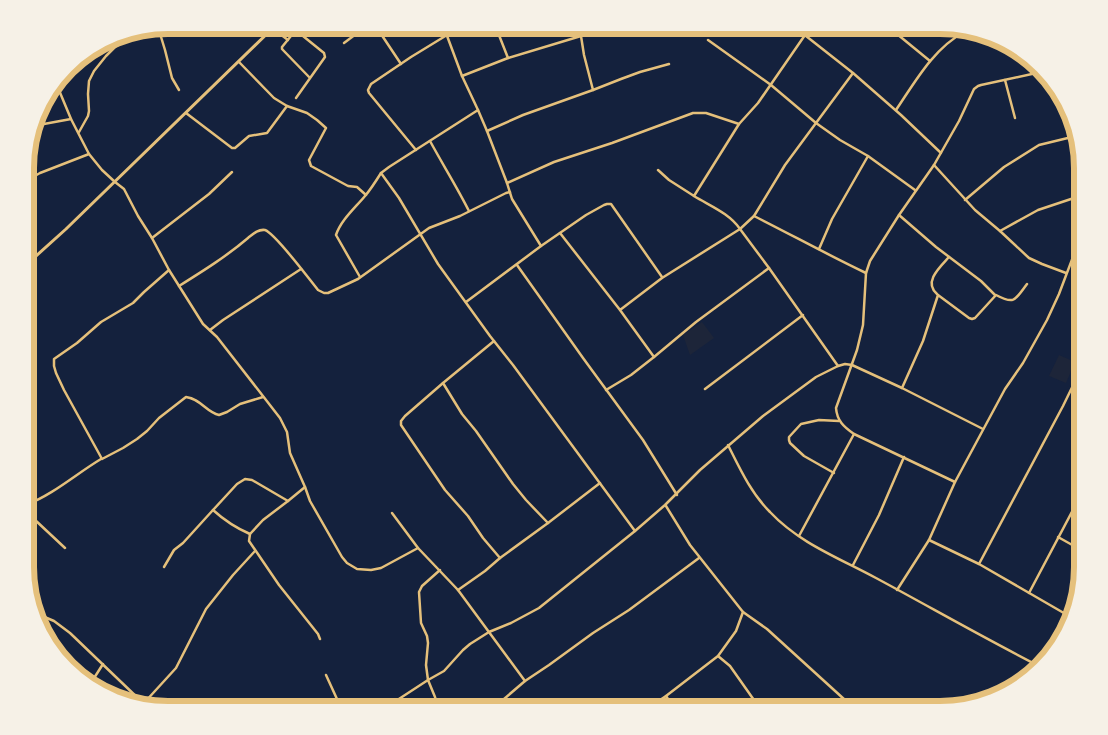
<svg xmlns="http://www.w3.org/2000/svg" width="1108" height="735" viewBox="0 0 1108 735" font-family="Karla,sans-serif">
<style>
.green{fill:#1d2539}
.lines{fill:none;stroke-linecap:round;stroke-linejoin:round}
.minor{stroke:#e5c07b;stroke-width:2.5}
.secondary{stroke:#e5c07b;stroke-width:3}
.rim{fill:none;stroke:#e5c07b;stroke-width:6}
</style>
<rect width="100%" height="100%" fill="#14213d"/>
<g class="green">
<polygon points="702,322 714,338 690,355 683,335"/>
<polygon points="1059,355 1075,362 1066,383 1049,376"/>
</g>
<g class="lines">
<g class="minor">
<polyline points="270,25 272,28 288,40"/>
<polyline points="375,25 401,64"/>
<polyline points="443,25 462,76 478,110"/>
<polyline points="495,25 508,58"/>
<polyline points="580,25 581,36 610,25"/>
<polyline points="792,25 853,73 901,115 941,153"/>
<polyline points="886,25 930,61"/>
<polyline points="158,27 165,50 172,78 179,90"/>
<polyline points="708,40 771,85 816,123 853,73"/>
<polyline points="344,43 368,25"/>
<polyline points="239,62 274,98 287,106 307,113 317,120 326,128 309,160 311,166 348,186 357,187 366,195"/>
<polyline points="462,76 508,58 581,36 584,55 593,90"/>
<polyline points="1005,80 1015,118"/>
<polyline points="56,83 71,119 89,154 102,170 115,182 124,189 138,216 152,238 169,270 203,324 217,337 280,418 287,432 290,453 305,487 310,501 342,557 347,563 357,569 371,570 381,568 418,548 458,590 525,681"/>
<polyline points="296,98 325,57 324,53 298,32 295,31 282,47 282,49 310,78"/>
<path d="M 896,110 C 915,82 933,49 964,32"/>
<polyline points="186,113 232,148 235,148 249,136 267,133 287,106"/>
<polyline points="33,126 71,119"/>
<polyline points="487,131 523,115 593,90 621,79 640,72 669,64"/>
<polyline points="79,132 88,116 89,111 88,94 89,81 94,71 106,56 130,32"/>
<path d="M 430,141 C 443,165 457,187 469,211"/>
<polyline points="416,150 369,93 368,90 371,84 411,57 447,35"/>
<polyline points="934,165 975,210 1000,231 1038,210 1083,195"/>
<polyline points="658,170 669,180 694,196 739,124 758,103 805,35"/>
<polyline points="26,181 40,173 89,154"/>
<polyline points="507,183 512,199 541,246"/>
<path d="M 694,196 C 710,206 729,213 740,229 L 754,216 L 785,165 L 816,123 L 840,140 L 868,156 L 915,190"/>
<polyline points="965,200 1004,167 1039,145 1076,136"/>
<polyline points="899,215 936,247 981,281 995,295"/>
<path d="M 754,216 C 792,235 828,255 866,273"/>
<polyline points="1000,231 1029,258 1042,264 1066,273"/>
<polyline points="560,233 620,310 662,278 740,229 769,268 696,322 654,357 620,310"/>
<polyline points="152,238 209,194 232,172"/>
<polyline points="819,249 832,219 868,156"/>
<polyline points="517,265 583,358 643,440 677,495"/>
<polyline points="769,268 838,366 845,364 852,365 902,388 983,429"/>
<path d="M 169,270 L 144,292 L 133,303 L 101,322 L 77,343 L 54,359 L 54,366 L 56,373 L 64,390 L 102,459 L 123,448 L 137,439 L 147,431 L 159,418 L 186,397 C 201,399 206,412 219,415 L 227,412 L 240,404 L 263,397"/>
<path d="M 360,277 L 336,235 C 341,220 355,208 365,196 C 371,189 376,181 381,173"/>
<path d="M 179,286 C 203,271 227,256 248,238 C 253,234 258,229 265,230 C 275,233 309,279 318,290 L 324,293 L 328,293 L 358,279 L 429,228 L 460,216 L 506,193 L 510,192"/>
<path d="M 937,294 C 923,282 940,267 949,257"/>
<polyline points="466,302 541,246 586,215 604,205 607,204 611,204 662,277"/>
<polyline points="210,330 223,320 301,269"/>
<polyline points="494,341 443,383 462,414 476,431 513,484 526,500 548,523"/>
<polyline points="443,383 405,416 401,421 401,425 445,490 468,516 483,538 500,558"/>
<path d="M 902,388 L 923,341 L 938,295 L 969,318 L 972,319 L 975,318 L 996,295 C 1015,305 1015,300 1027,284"/>
<polyline points="705,389 803,315"/>
<polyline points="606,390 631,375 654,357"/>
<path d="M 728,445 C 740,469 751,493 770,512 C 799,543 839,558 876,578 C 930,607 984,638 1039,666"/>
<polyline points="834,473 804,456 790,443 789,440 789,437 801,424 819,420 839,421"/>
<path d="M 955,482 L 854,434 C 844,427 837,421 836,408 L 857,350 L 863,325 L 866,273 L 870,261 L 899,215 L 934,165 L 959,121 L 974,89 L 978,86 L 981,85 L 1041,72"/>
<polyline points="288,501 263,520 250,534 249,541 279,585 318,634 320,639"/>
<path d="M 26,505 C 54,494 76,474 101,459"/>
<polyline points="666,506 690,545 743,612 767,629 856,710"/>
<polyline points="26,509 34,519 65,548"/>
<polyline points="213,510 237,484 245,479 252,480 288,501 305,487"/>
<polyline points="392,513 418,548"/>
<polyline points="635,531 513,365 490,336 438,264 399,198 381,173 389,167 478,110 487,131 507,183 554,162 612,143 693,113 706,113 739,124"/>
<polyline points="799,536 854,434"/>
<polyline points="1058,537 1083,551"/>
<polyline points="929,540 979,564 1069,616"/>
<polyline points="979,564 1063,406 1083,365"/>
<polyline points="853,565 879,515 904,457"/>
<path d="M 164,567 L 174,550 L 183,543 L 213,510 C 224,520 236,528 250,534"/>
<polyline points="440,570 422,586 419,592 421,623 427,636 428,643 426,665 428,680 444,671 463,650 470,644 489,632 511,623 539,608 635,531 665,505 700,470 763,416 816,377 838,366"/>
<polyline points="458,590 485,571 500,558 548,523 600,483"/>
<polyline points="897,590 929,540 955,482 1005,389 1023,363 1047,320 1059,294 1076,249 1083,235"/>
<polyline points="1029,593 1083,491"/>
<polyline points="35,613 54,621 70,633 143,703"/>
<polyline points="718,656 730,666 761,710"/>
<polyline points="326,675 342,710"/>
<polyline points="89,686 103,664"/>
<polyline points="666,696 675,710"/>
<polyline points="144,703 176,668 206,609 233,575 255,551"/>
<polyline points="382,710 428,680 435,697 439,710"/>
<polyline points="491,710 525,681 549,665 593,633 629,610 699,558"/>
<polyline points="645,710 666,696 718,656 736,631 743,612"/>
</g>
<polyline class="secondary" points="26,265 66,229 276,25"/>
</g>
<path d="M0 0H1108V735H0ZM168 34H940A134 134 0 0 1 1074 168V567A134 134 0 0 1 940 701H168A134 134 0 0 1 34 567V168A134 134 0 0 1 168 34Z" fill="#f6f1e7" fill-rule="evenodd"/>
<path class="rim" d="M168 34H940A134 134 0 0 1 1074 168V567A134 134 0 0 1 940 701H168A134 134 0 0 1 34 567V168A134 134 0 0 1 168 34Z"/>
</svg>
